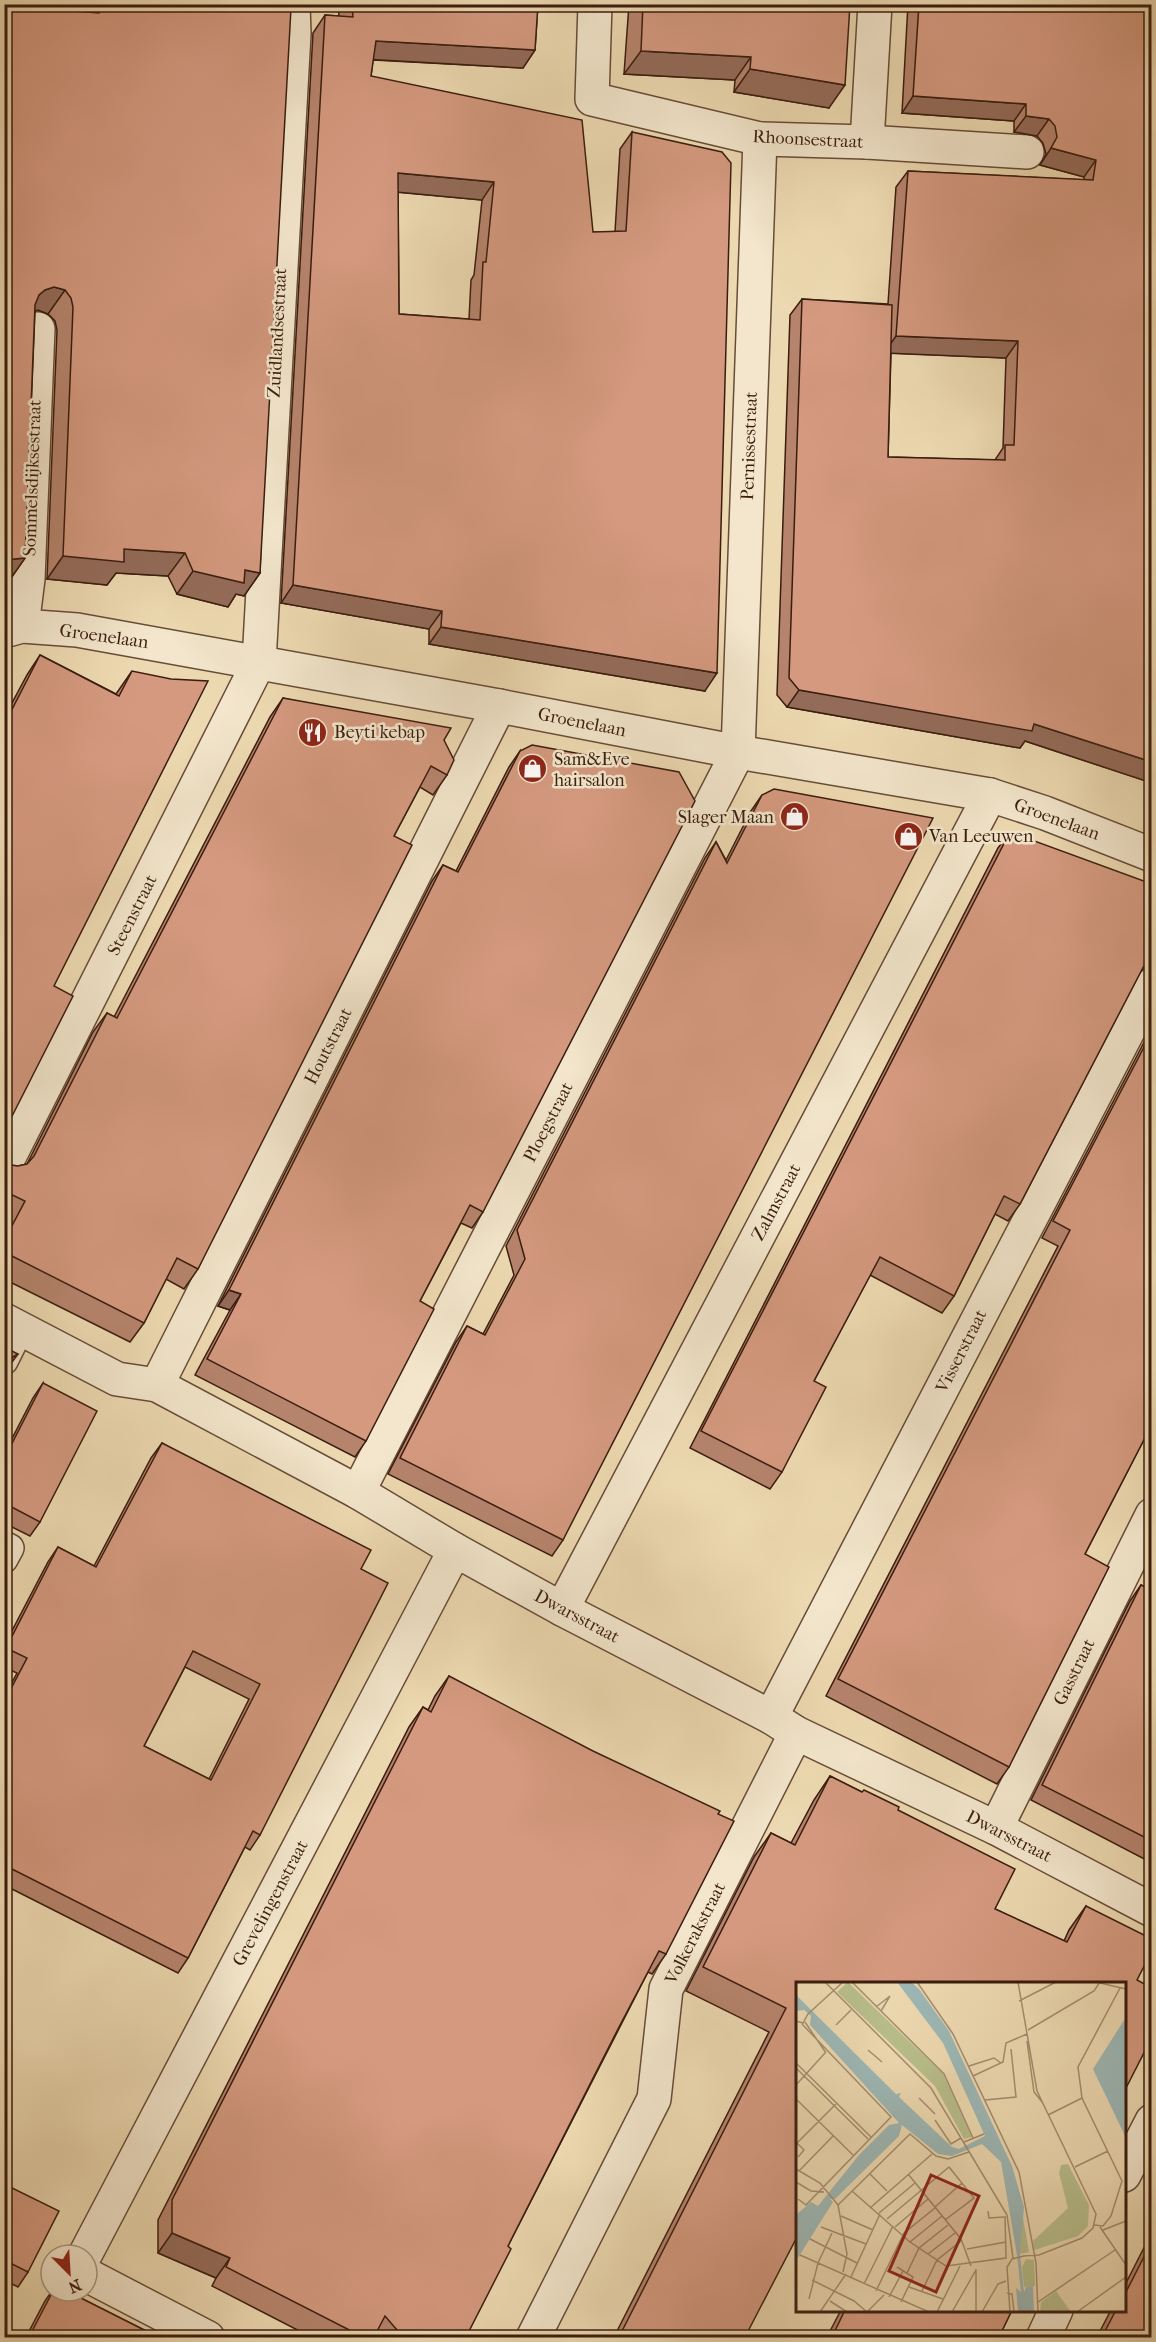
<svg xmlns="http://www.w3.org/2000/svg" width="1156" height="2342" viewBox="0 0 1156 2342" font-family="'IM FELL French Canon',serif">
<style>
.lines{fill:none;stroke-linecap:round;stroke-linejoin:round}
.lane-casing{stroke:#674c38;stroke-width:30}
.street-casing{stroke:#674c38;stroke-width:36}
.lane{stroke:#f3e6cc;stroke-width:27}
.street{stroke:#f3e6cc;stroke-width:33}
.wall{fill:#b6846d;stroke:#3a1d0f;stroke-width:1.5;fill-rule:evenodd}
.shaded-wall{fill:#946b59;stroke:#3a1d0f;stroke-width:1.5}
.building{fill:#d4997f;stroke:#3a1d0f;stroke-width:1.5;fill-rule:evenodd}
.labels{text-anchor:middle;stroke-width:5;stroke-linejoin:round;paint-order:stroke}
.street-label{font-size:18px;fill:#3a1d0f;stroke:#f3e6cc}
.poi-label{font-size:18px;fill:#3a1d0f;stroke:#f3e6cc;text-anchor:start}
.inset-road{fill:none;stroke:#a58e70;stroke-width:1.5}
.view{fill:#8f2418;fill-opacity:0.15;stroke:#8f2418;stroke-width:3}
.inset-edge{fill:none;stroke:#3a1d0f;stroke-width:3}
</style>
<rect width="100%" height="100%" fill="#edd9b1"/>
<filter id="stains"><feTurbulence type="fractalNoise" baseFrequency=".00333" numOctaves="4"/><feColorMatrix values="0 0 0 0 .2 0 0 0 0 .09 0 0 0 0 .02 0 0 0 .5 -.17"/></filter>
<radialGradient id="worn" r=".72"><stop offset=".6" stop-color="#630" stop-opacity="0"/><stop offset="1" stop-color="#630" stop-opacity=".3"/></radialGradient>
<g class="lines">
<defs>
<g id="lane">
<polyline points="4,1361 20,1329"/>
<polyline points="4,1545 10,1548 4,1559"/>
</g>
<g id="street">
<polyline points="595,4 592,99 760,139 867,142 1027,152"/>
<polyline points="867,142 875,4"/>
<polyline points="22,626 28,579 38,329"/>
<polyline points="4,631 22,626 77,630 499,706 738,752 990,795 1045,813 1152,855"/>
<polyline points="4,1167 259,662 294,34 293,4"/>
<polyline points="4,1320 117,1379 157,1385 358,1492 455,1550 562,1609 771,1717 796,1733 996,1828 1152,1910"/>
<polyline points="157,1385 499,706"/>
<polyline points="358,1492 738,752 760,139"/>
<polyline points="562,1609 990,795"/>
<polyline points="771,1717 1152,985"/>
<polyline points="996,1828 1152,1515"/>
<polyline points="1124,2175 1152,2121"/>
<polyline points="85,2255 455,1550"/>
<polyline points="87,2275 208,2338"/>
<polyline points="533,2338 654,2099 666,1989 796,1733"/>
<polyline points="1043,2338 1056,2310"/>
</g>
</defs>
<use href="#lane" class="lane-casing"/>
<use href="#street" class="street-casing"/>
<use href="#lane" class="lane"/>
<use href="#street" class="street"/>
</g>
<g class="wall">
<polygon points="80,4 281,4 260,573 244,596 236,594 228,607 177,594 168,576 116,573 107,585 47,579 57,330 55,321 48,314 38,310 35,311 25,558 9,581 4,581 4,6 81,12"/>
<path d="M 338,4 L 538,4 L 535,50 L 523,68 L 373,60 L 371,76 L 593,232 L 615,232 L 620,149 L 632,132 L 705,691 L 429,644 L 429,629 L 281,603 L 313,33 L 325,15 L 339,16 ZM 398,192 L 482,200 L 474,275 L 471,280 L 469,319 L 399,314 Z"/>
<polygon points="629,4 850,4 829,108 734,92 735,80 624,74"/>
<path d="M 908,4 L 1152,4 L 1152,783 L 1025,741 L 1020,748 L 787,707 L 777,695 L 790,315 L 802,299 L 888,304 L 896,187 L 908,171 L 1084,180 L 1084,177 L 1040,165 L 1046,154 L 1043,143 L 1037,136 L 1014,132 L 1014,121 L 902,113 ZM 891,353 L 1006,358 L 1003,448 L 995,460 L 888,457 Z"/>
<polygon points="40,655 116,694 132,671 54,986 4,1132 4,718 27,675"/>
<polygon points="283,698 444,740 447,775 433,795 420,787 394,836 198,1269 184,1289 166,1279 144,1323 130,1342 4,1279 4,1234 12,1221 4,1217 4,1160 10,1165 18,1166 27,1164 93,1032 107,1013 114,1017 270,717"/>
<polygon points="520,751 483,1212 472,1228 461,1223 420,1301 366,1441 355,1457 195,1375 230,1310 218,1306 432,881 443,865 456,871 509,767"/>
<polygon points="762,795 563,1540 552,1556 388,1474 456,1342 467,1326 483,1334 514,1275 506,1246 705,858 716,842 726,860 751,811"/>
<polygon points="1010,832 1151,966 1142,969 1020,1204 1008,1221 995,1214 954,1296 942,1313 870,1275 814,1381 782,1472 770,1489 690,1448 998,848"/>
<polygon points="1152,1027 1152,1424 1085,1554 1009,1767 997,1784 826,1696 1058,1246 1042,1238"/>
<polygon points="43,1383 40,1522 30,1536 4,1523 4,1454 33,1398"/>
<path d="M 162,1443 L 361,1569 L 260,1835 L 250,1850 L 245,1847 L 188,1958 L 178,1973 L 4,1885 L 4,1697 L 17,1673 L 4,1667 L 4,1646 L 48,1562 L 58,1547 L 94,1566 L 151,1458 ZM 185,1667 L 249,1699 L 209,1779 L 144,1746 Z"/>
<polygon points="1152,1580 1152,1863 1031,1800 1130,1601 1141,1585 1147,1588"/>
<polygon points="449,1676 666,1954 652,1974 648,1972 508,2246 466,2337 311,2337 212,2286 216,2278 158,2253 158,2220 409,1727 423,1707 428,1710 435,1696"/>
<polygon points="830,1776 898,1810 995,1909 1064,1941 1069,1930 1086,1906 1125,1983 798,1983 745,2337 614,2337 769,2032 686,1991 754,1857 771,1833 791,1843 814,1800"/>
<polygon points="4,2184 28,2272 18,2287 4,2280"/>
<polygon points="1152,2232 1152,2337 1097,2337 1111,2310 1125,2310 1125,2285"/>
<polygon points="52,2291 67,2291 158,2337 26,2337 45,2301"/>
<polygon points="841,2310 1012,2310 999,2337 827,2337"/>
</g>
<g class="shaded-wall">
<polygon points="376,41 535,50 523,68 363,59"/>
<polygon points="641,51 751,57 735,80 624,74"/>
<polygon points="750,69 845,85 829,108 734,92"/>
<polygon points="913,96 1026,104 1014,121 902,113"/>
<polygon points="1026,116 1049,119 1037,136 1014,132"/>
<polygon points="1051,148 1096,160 1084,177 1040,165"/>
<polygon points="398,173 494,182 482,200 385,191"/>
<polygon points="54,287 65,290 48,314 38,310 29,313 39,295 45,290"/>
<polygon points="896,336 1018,341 1006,358 884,353"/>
<polygon points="124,549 185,553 168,576 116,573 107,585 47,579 63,556"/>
<polygon points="25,558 9,581 4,581 4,560"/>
<polygon points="245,570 260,573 244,596 236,594 228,607 177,594 193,571"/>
<polygon points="293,585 442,611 429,629 281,603"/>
<polygon points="441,627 717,673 705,691 429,644"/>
<polygon points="799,690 1034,724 1152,762 1152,783 1025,741 1020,748 787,707"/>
<polygon points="1152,955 1152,967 1141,970 1147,960"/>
<polygon points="229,1290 241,1294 230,1310 218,1306"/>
<polygon points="18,1354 4,1373 4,1362"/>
<polygon points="172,2233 230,2258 216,2278 158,2253"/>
</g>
<g class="building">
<polygon points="99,4 281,4 281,7 291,8 260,573 245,570 244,583 193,571 185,553 124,549 124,562 63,556 73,307 71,298 65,290 54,287 45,290 39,295 35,305 25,558 4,560 4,6 99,13"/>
<path d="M 352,4 L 538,4 L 535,50 L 376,41 L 371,76 L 582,120 L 593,232 L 626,231 L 632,132 L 722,152 L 731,163 L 717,673 L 441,627 L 442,611 L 293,585 L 325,15 L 353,17 ZM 398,173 L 494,182 L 486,262 L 483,262 L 480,320 L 399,314 Z"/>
<polygon points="643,4 850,4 845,85 750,69 751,57 641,51"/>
<polygon points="919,4 1152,4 1152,762 1034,724 1032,731 799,690 789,678 802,299 892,305 888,457 1005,460 1005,445 1014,445 1018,341 896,336 908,171 1093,180 1096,160 1051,148 1057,137 1055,126 1049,119 1026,116 1026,104 913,96"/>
<polygon points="40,655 119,696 132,671 171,679 208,681 54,986 73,996 4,1132 4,725"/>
<polygon points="283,698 451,728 444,740 454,760 447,775 431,766 394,836 412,845 198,1269 177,1258 144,1323 4,1252 4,1241 25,1201 4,1191 4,1160 10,1165 18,1166 27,1164 34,1156 107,1013 117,1018"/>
<polygon points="532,745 679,772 695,801 483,1212 470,1205 420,1301 434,1309 366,1441 207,1359 241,1294 229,1290 443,865 458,872 520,751"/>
<polygon points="774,789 933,818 563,1540 400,1458 467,1326 485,1335 525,1259 517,1230 716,842 727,863 762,795"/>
<polygon points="1010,832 1152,884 1152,955 1147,960 1020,1204 1004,1196 954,1296 880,1257 814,1381 826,1387 782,1472 701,1431"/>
<polygon points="1152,1032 1152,1424 1085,1554 1109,1567 1009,1767 838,1679 1070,1230 1053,1221"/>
<polygon points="4,1347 18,1354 4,1362"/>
<polygon points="43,1383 97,1411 40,1522 4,1503 4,1459"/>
<path d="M 162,1443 L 371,1550 L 361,1569 L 388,1583 L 260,1835 L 253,1831 L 188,1958 L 4,1865 L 4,1702 L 27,1658 L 6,1648 L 58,1547 L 96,1567 ZM 193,1651 L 260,1684 L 211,1780 L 144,1746 Z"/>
<polygon points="1141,1585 1150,1589 1152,1586 1152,1841 1042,1785"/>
<polygon points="449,1676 593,1751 720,1811 718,1814 734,1821 666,1954 659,1951 619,2027 508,2246 511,2249 466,2337 403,2337 385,2316 374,2337 363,2337 226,2267 230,2258 172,2233 172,2200 423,1707 431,1712"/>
<polygon points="830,1776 862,1792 864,1790 899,1807 898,1810 1015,1869 995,1909 1067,1942 1086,1906 1152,1939 1152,1951 1137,1980 1152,1988 1152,2037 1125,2090 1125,1983 798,1983 798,2235 745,2337 619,2337 786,2008 703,1967 771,1833 795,1845"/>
<polygon points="4,2184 59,2211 28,2272 4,2260"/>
<polygon points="1152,2241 1152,2337 1102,2337 1116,2310 1125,2310 1125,2294"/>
<polygon points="53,2291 67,2291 158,2337 29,2337"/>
<polygon points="845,2310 1012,2310 999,2337 832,2337"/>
</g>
<defs>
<symbol id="restaurant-disc" viewBox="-11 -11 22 22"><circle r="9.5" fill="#8f2418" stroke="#f3e6cc"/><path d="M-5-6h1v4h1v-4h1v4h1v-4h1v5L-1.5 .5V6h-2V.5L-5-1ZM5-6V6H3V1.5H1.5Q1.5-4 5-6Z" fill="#fff"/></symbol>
<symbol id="shop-disc" viewBox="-11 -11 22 22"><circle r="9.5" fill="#8f2418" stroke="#f3e6cc"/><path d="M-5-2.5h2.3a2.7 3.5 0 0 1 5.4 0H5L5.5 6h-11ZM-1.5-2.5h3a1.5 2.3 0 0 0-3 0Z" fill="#fff"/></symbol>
</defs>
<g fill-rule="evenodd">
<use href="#restaurant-disc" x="296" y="716" width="33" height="33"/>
<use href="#shop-disc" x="516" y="752" width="33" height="33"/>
<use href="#shop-disc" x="778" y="800" width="33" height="33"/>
<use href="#shop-disc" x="892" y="820" width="33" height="33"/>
</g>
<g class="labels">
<g class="street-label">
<text transform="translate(808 139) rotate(3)" y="6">Rhoonsestraat</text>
<text transform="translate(277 333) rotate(-87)" y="6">Zuidlandsestraat</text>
<text transform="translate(749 446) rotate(-88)" y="6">Pernissestraat</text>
<text transform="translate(32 478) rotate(-88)" y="6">Sommelsdijksestraat</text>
<text transform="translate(104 636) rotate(8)" y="6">Groenelaan</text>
<text transform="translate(582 722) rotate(11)" y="6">Groenelaan</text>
<text transform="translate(1057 819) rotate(20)" y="6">Groenelaan</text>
<text transform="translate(132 915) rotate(-63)" y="6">Steenstraat</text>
<text transform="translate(328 1046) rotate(-63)" y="6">Houtstraat</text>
<text transform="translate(548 1122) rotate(-63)" y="6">Ploegstraat</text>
<text transform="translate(776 1202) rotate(-62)" y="6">Zalmstraat</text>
<text transform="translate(961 1351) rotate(-63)" y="6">Visserstraat</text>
<text transform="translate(577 1616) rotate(28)" y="6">Dwarsstraat</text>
<text transform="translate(1074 1672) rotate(-64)" y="6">Gasstraat</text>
<text transform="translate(1009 1836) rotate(27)" y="6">Dwarsstraat</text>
<text transform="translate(270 1903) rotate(-62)" y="6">Grevelingenstraat</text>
<text transform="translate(695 1933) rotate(-63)" y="6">Volkerakstraat</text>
</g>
<g class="poi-label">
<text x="334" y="738">Beyti kebap</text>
<text x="554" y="765">Sam&amp;Eve<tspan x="554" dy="21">hairsalon</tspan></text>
<text x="774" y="823" text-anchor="end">Slager Maan</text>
<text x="929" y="842">Van Leeuwen</text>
</g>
</g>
<g transform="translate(796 1982)">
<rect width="330" height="330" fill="#edd9b1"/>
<path d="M 52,0 L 147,92 L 176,155 L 168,157 L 139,104 L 41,10 ZM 272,182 L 293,223 L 292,244 L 282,254 L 238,268 L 237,259 L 272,226 L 263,191 L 265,183 ZM 227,236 L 233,270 L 224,272 L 226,243 ZM 230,277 L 238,278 L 239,304 L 228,305 L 226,285 ZM 260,309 L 275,330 L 244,330 L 245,320 Z" fill="#b8bf8c"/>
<path d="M 101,0 L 115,0 L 123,7 L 153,49 L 216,184 L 228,225 L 224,272 L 228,310 L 230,305 L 237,304 L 238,330 L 222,330 L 220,306 L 225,310 L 221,273 L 205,180 L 186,162 L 156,174 L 142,172 L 106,143 L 103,154 L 39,217 L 34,217 L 37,220 L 0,279 L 0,233 L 15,220 L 22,224 L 63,173 L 93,143 L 103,141 L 14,43 L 15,34 L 8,28 L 0,29 L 0,13 L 100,112 L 105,111 L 103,115 L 156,165 L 163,167 L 189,154 L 147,61 ZM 330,35 L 330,156 L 297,87 Z" fill="#9db8b6"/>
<path class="inset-road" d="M 29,0 L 135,106 L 211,233M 56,0 L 148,92 L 177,156M 121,0 L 157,52 L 223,190 L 240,281 L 242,330M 222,0 L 241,109 L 300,232 L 297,246 L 286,256 L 243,273 L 227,274M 304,1 L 330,7M 223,19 L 260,0M 80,25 L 94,14 L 85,29M 0,39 L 7,41 L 12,32 L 47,0M 9,40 L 30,71M 40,43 L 55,28M 232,48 L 298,9 L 304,0M 231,59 L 238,110 L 246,120M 72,68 L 86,80M 0,81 L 75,155M 173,84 L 198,76 L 205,81M 0,86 L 72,157M 177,94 L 207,80 L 210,61 L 231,52M 0,103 L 29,71M 123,116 L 139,132M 0,117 L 57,173M 189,118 L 220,115 L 215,67M 252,133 L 286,116M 139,138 L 155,162 L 165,156M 168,160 L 188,152M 1,161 L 8,168 L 2,175M 0,162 L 40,122M 279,185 L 312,169M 0,187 L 24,201 L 42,223M 3,189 L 37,154M 74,192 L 91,209M 112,192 L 165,257 L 175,284M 0,200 L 15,209 L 28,210M 56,209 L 114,260 L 150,284 L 210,276 L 209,234M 2,217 L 10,223 L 95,135 L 6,42M 42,223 L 114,152 L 140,174 L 152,177 L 173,170M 42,223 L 51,272 L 47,290M 139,225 L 166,201M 74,226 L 136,172M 192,229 L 193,236 L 208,235M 83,231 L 119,201M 211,233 L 217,276M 45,234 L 77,248M 91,237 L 153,185M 149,238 L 178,216 L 153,185M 298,243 L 307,244 L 315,234 L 326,199 L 286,116 L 282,85 L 324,6M 25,245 L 70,262M 99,245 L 132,217M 304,245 L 330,283M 307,248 L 330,239M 14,257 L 61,281M 114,260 L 146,234M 171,267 L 210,260M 132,272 L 159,251M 4,273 L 133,330M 101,285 L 117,295 L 105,320M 180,287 L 180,330M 111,291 L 123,266 L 152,243M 55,295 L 84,232M 16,298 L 58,319 L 71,330M 68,302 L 97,244M 113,305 L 147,317M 80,309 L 108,251 L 139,226M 126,309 L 141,278 L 165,259M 211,311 L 216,312 L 218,330M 93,315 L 107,289M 13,317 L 22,281 L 36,251M 34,319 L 51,330M 242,320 L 319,268M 72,329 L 88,313M 24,330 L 50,292M 141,330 L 164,284M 156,330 L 180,288M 186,330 L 202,302 L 210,299M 214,330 L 211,285 L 216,277 L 228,274M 281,330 L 330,295"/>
<path class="view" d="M 135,193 L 183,214 L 140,310 L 93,289 Z"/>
<rect width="330" height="330" class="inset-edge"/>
</g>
<rect width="1156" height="2342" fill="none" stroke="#edd9b1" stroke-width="24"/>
<rect x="6" y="6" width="1144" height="2330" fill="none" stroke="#3a1d0f" stroke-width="3"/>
<rect x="12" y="12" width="1132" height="2318" fill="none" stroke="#3a1d0f" stroke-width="1.5"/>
<g transform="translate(69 2273) rotate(156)"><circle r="28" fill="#f3e6cc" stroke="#a99680" stroke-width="1.5"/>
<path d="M0-4.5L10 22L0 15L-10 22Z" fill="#8f2418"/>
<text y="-9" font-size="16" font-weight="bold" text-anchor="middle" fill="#3a1d0f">N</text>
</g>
<rect width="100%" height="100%" filter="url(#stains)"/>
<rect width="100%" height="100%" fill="url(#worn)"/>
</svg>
